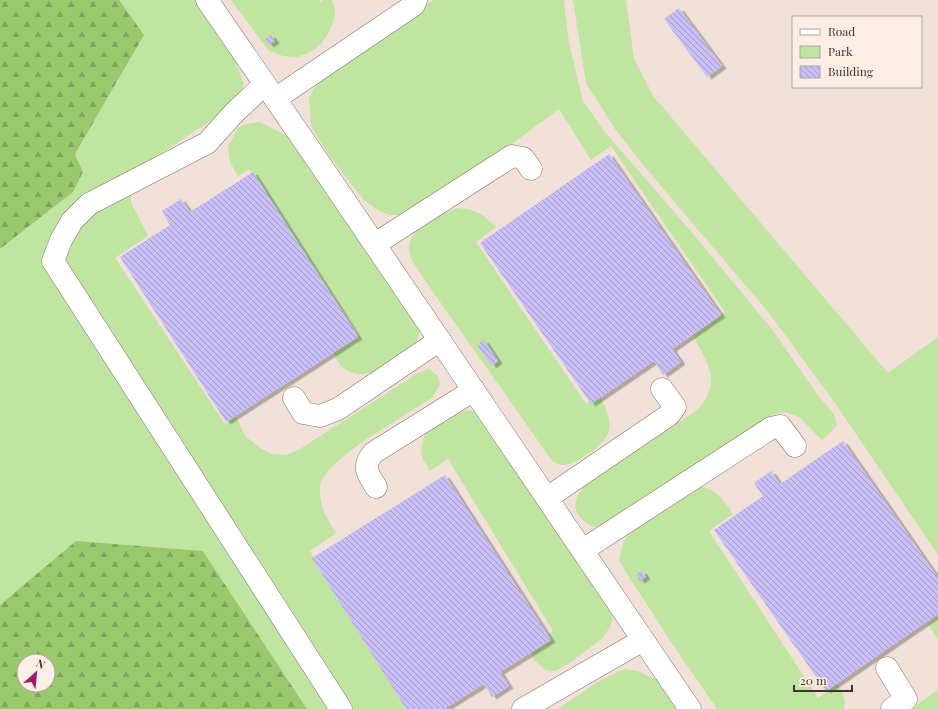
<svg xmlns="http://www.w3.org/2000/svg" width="938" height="709" viewBox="0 0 938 709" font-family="'Playfair Display',serif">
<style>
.green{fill:#c0e5a0}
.forest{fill:url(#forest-firs);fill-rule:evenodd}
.building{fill:url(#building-back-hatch);filter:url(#shadow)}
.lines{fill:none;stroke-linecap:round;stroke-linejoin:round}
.minor-casing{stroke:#81736b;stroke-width:23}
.minor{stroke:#fff;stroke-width:22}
</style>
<defs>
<pattern id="forest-firs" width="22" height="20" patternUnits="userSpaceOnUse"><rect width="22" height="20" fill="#9ac86d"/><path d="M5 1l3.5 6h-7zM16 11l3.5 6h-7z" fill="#7fa35a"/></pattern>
<pattern id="building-back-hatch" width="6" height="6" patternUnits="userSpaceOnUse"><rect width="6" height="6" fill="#c9bff7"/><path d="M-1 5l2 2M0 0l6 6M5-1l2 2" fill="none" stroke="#a49cc8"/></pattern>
<filter id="shadow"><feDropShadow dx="4.5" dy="2.5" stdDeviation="0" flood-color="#0004"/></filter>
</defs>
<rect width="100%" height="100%" fill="#f1e1d8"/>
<g class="green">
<polygon points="112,0 195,0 234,57 244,84 238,100 232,107 80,206 49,254 332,709 307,709 203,551 0,605 0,249 73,192 83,172 75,154 140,42"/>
<polygon points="231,0 319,0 320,2 323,0 332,0 335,11 333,24 326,37 320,45 310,52 297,57 283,56 269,51"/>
<path d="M 433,0 L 564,0 L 569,43 L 583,101 L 604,131 L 695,236 L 774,332 L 817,394 L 834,414 L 837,426 L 822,440 L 799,417 L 785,412 L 772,415 L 738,436 L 603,527 C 600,527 597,527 594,527 C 584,524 572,511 576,501 C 578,492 585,486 591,480 L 696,411 C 723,384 708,363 693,336 L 725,312 L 611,146 L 591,160 L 559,109 L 429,205 L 398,215 L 389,215 L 379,211 L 364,200 L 328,154 L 311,126 L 309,98 L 316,84 L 324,75 Z"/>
<polygon points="573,0 626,0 634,59 654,97 888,373 938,337 938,555 835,403 769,313 644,166 615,129 586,83"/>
<path d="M 260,122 L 289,137 L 388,285 L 420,329 C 415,352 412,350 392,363 C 377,372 357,381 341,366 C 338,362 335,357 333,353 L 359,335 L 249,169 L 238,176 L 230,162 L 228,146 L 238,128 L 246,124 Z"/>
<path d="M 131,194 L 131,202 L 148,236 L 115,258 L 225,424 L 236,417 L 245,436 L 260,448 L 272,454 L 286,455 L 300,449 L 418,373 L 429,369 L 438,376 L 440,384 L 433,397 C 406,416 330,455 320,485 C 320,487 320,491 320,494 C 321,510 328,520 336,533 L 310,551 L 406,709 L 346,709 L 69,268 L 66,259 L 66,249 L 80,219 Z"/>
<path d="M 457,208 C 477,210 482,213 496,227 L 476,242 L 586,404 L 599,395 C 605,406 611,417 609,430 C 607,444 575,466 561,465 C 559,464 555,462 553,462 L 426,282 C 422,275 412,262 410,255 C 403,228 438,216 457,208 Z"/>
<polygon points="469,410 486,416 613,614 611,625 603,638 568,664 555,671 545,670 535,661 528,648 553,631 448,459 430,471 423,459 421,451 423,439 428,430 458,412"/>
<path d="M 698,486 C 717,489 722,498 733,514 L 709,531 L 818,698 L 838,684 C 843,693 846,699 844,709 L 717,709 L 673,645 L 619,561 L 623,543 L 628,534 Z"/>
<polygon points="938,617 938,640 928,624"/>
<polygon points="624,669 638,671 657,680 676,709 558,709 596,683"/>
<polygon points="938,688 938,709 911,709 936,691"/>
</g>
<g class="forest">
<polygon points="0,0 119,0 144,35 75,154 83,172 73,192 0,249"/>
<path d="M 76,541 L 203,551 L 307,709 L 0,709 L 0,605 ZM 24,661 L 48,661 L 48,685 L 24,685 Z"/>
</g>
<g class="building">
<polygon points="679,8 722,66 707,77 664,19"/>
<polygon points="271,35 275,41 269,45 265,39"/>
<polygon points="609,154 721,315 672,349 681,362 663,375 654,361 591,404 480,243"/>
<polygon points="253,172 358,337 226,422 120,257 170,225 162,211 181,199 190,212"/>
<polygon points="484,340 498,361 492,366 477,345"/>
<polygon points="843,441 938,578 938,614 826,691 714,530 763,496 754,483 771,471 780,484"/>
<polygon points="445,475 551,640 500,672 509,686 492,697 484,684 444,709 406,709 312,558"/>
<polygon points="642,571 646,577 640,581 636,575"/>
</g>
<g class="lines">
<defs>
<g id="minor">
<polyline points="207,0 320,164 690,709"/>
<polyline points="265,84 234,113 207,143 89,204 72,221 61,240 53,261 341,709"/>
<polyline points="275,99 414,5 416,0"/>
<polyline points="375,244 512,156 523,158 531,169"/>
<polyline points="294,398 303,413 320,416 338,409 440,340"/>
<path d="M 376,487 C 367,473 362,467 373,453 L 474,390"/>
<polyline points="547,498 669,415 675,407 662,389"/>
<polyline points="583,550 771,428 780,426 795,446"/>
<polyline points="887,668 906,699 892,709"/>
<polyline points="523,709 643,640"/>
</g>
</defs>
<use href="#minor" class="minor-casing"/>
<use href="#minor" class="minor"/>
</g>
<rect x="792" y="16" width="130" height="72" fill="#feeee5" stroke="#b0a49d"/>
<rect x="800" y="29" width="20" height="6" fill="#ffffff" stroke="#b0a49d"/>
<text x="828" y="36" font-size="12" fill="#3a3430">Road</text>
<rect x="800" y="46" width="20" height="12" fill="#c0e5a0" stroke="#b0a49d"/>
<text x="828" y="56" font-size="12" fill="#3a3430">Park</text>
<rect x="800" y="66" width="20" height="12" fill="url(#building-back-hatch)" stroke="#b0a49d"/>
<text x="828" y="76" font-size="12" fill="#3a3430">Building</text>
<g transform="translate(36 673) rotate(27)"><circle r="19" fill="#feeee5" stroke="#b0a49d"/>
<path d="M0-3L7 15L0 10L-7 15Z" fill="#a01d6d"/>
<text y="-6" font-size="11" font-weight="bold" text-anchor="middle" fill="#3a3430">N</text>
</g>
<path d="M794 685v6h58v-6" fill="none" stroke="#3a3430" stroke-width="2"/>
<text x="800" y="685" font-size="12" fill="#3a3430" stroke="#feeee5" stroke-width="3" paint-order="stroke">20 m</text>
</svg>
